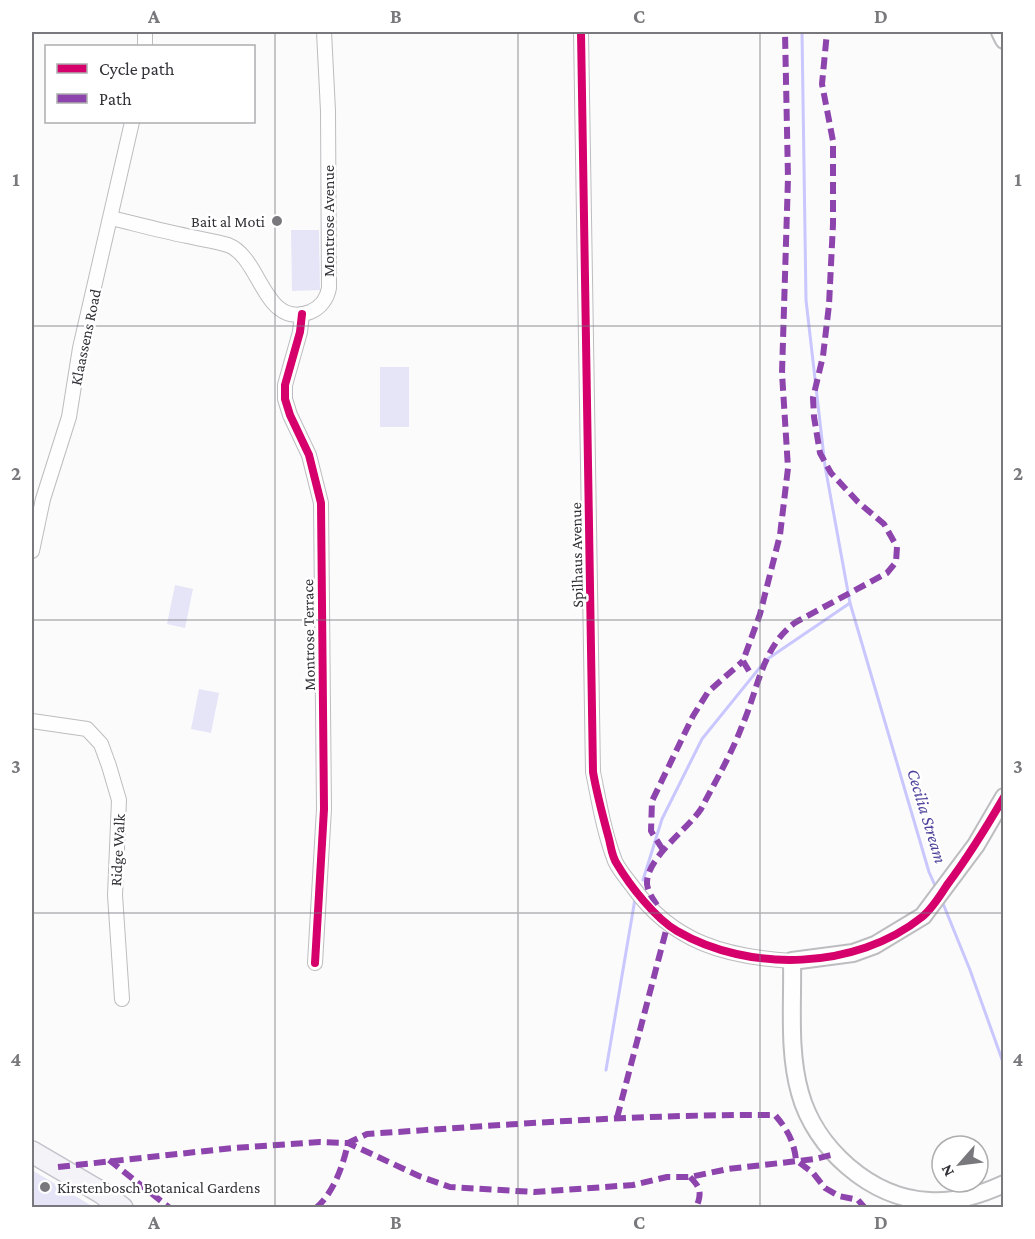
<svg xmlns="http://www.w3.org/2000/svg" width="1035" height="1239" viewBox="0 0 1035 1239" font-family="'Crimson Pro',serif">
<style>
.green{fill:#e5e5f7}
.lines{fill:none;stroke-linecap:round;stroke-linejoin:round}
.stream{stroke:#c9c7fe;stroke-width:3}
.minor-casing{stroke:#bdbdc0;stroke-width:16}
.tertiary-casing{stroke:#bdbdc0;stroke-width:20}
.primary-casing{stroke:#c4c3cc;stroke-width:24}
.minor{stroke:#fefeff;stroke-width:14}
.tertiary{stroke:#fefeff;stroke-width:16}
.primary{stroke:#f4f4f8;stroke-width:21}
.quiet{stroke:#8e44ad;stroke-width:6;stroke-dasharray:12 6;stroke-linecap:butt}
.cycleway-casing{stroke:#fff;stroke-width:11}
.cycleway{stroke:#d6006c;stroke-width:8}
.grid{fill:none;stroke:#78787d;stroke-width:1.5;stroke-opacity:0.55}
.poi-dot{fill:#78787d;stroke:#fff;stroke-width:2}
.labels{text-anchor:middle;stroke-width:5;stroke-linejoin:round;paint-order:stroke}
.poi-label{font-size:16px;fill:#323238;stroke:#fff;text-anchor:end}
.street-label{font-size:16px;fill:#323238;stroke:#fff}
.water-label{font-size:18px;font-style:italic;fill:#4e429b;stroke:#fff}
.neatline{fill:none;stroke:#78787d;stroke-width:2}
.grid-label{font-size:20px;text-anchor:middle;font-weight:bold;fill:#78787d}
</style>
<rect width="100%" height="100%" fill="#fbfbfc"/>
<g class="green">
<polygon points="291,230 319,230 320,290 292,291"/>
<rect x="380" y="367" width="29" height="60"/>
<polygon points="175,585 193,589 185,628 167,624"/>
<polygon points="199,689 219,693 211,733 191,729"/>
<polygon points="32,1170 87,1203 93,1207 32,1207"/>
</g>
<g class="lines">
<g class="stream">
<polyline points="850,603 929,872 937,890"/>
<polyline points="643,880 662,819 702,739 766,660 850,603 825,466 806,300 802,32"/>
<polyline points="942,901 970,970 1004,1065"/>
<polyline points="606,1070 635,899"/>
</g>
<defs>
<g id="minor">
<polyline points="145,32 145,46"/>
<path d="M 581,32 L 593,772 C 599,801 604,833 615,861 C 619,870 627,879 633,887 C 673,943 727,957 792,961"/>
<path d="M 111,218 C 136,224 162,231 187,236 C 200,239 215,241 228,245 C 261,257 264,330 310,312 C 320,308 327,299 329,288 L 328,111 L 324,32"/>
<polyline points="302,314 300,332 285,385 285,399 290,415 309,455 321,503 324,809 315,963"/>
<polyline points="32,551 43,499 69,417 80,348 132,122"/>
<polyline points="32,721 87,729 101,744 109,766 119,800 115,895 122,999"/>
</g>
<g id="tertiary">
<polyline points="1000,32 1004,40"/>
<path d="M 1004,797 L 976,845 L 923,916 L 875,945 L 853,953 L 792,961 C 793,1004 788,1051 800,1093 C 815,1148 870,1198 929,1201 C 955,1203 980,1195 1004,1184"/>
</g>
<polyline id="primary" points="32,1152 102,1193 122,1208"/>
</defs>
<use href="#minor" class="minor-casing"/>
<use href="#tertiary" class="tertiary-casing"/>
<use href="#primary" class="primary-casing"/>
<use href="#minor" class="minor"/>
<use href="#tertiary" class="tertiary"/>
<use href="#primary" class="primary"/>
<g class="quiet">
<polyline points="749,671 743,661 760,614 780,535 788,468 782,373 788,178 785,32"/>
<polyline points="663,850 651,831 652,801 693,716 708,692 743,661"/>
<path d="M 657,905 C 653,899 648,892 647,884 C 646,858 687,830 701,809 C 715,782 731,755 742,726 C 758,690 762,646 796,622 L 887,573 L 896,562 L 897,547 L 884,524 L 858,502 L 831,473 L 820,453 L 814,417 L 813,398 L 823,356 L 829,305 L 833,224 L 833,141 L 822,84 L 827,32"/>
<polyline points="617,1118 668,923 666,921"/>
<polyline points="109,1160 170,1208"/>
<polyline points="58,1167 233,1148 320,1142 348,1143 419,1176 450,1187 534,1192 633,1185 667,1177 690,1177 728,1169 815,1159 835,1154"/>
<path d="M 690,1177 C 701,1188 702,1193 696,1208"/>
<path d="M 316,1208 C 334,1192 343,1166 348,1143 L 367,1134 C 503,1125 639,1114 775,1115 C 787,1129 794,1141 796,1160 L 813,1173 L 825,1188 L 839,1196 L 858,1200 L 865,1208"/>
</g>
<defs>
<g id="cycleway">
<path d="M 581,32 L 593,772 C 597,795 603,817 609,839 C 611,847 612,857 617,864 C 630,886 656,919 677,931 C 749,973 856,970 922,917 C 932,909 940,896 947,885 C 968,857 986,828 1004,797"/>
<polyline points="302,314 300,332 285,385 285,399 290,415 309,455 321,503 324,809 315,963"/>
</g>
</defs>
<use href="#cycleway" class="cycleway-casing"/>
<use href="#cycleway" class="cycleway"/>
</g>
<path class="grid" d="M 275,32 L 275,1208M 518,32 L 518,1208M 760,32 L 760,1208M 32,326 L 1004,326M 32,620 L 1004,620M 32,913 L 1004,913"/>
<g class="poi-dot">
<circle cx="277" cy="221" r="6"/>
<circle cx="45" cy="1187" r="6"/>
</g>
<g class="labels">
<g class="poi-label">
<text x="265" y="227">Bait al Moti</text>
<text x="57" y="1193" text-anchor="start">Kirstenbosch Botanical Gardens</text>
</g>
<g class="street-label">
<text transform="translate(328 221) rotate(-90)" y="6">Montrose Avenue</text>
<text transform="translate(85 337) rotate(-78)" y="6">Klaassens Road</text>
<text transform="translate(576 555) rotate(-91)" y="6">Spilhaus Avenue</text>
<text transform="translate(308 635) rotate(-91)" y="6">Montrose Terrace</text>
<text transform="translate(117 850) rotate(-87)" y="6">Ridge Walk</text>
</g>
<g class="water-label">
<text transform="translate(927 816) rotate(73)" y="6">Cecilia Stream</text>
</g>
</g>
<rect width="1035" height="1239" fill="none" stroke="#ffffff" stroke-width="66"/>
<rect x="45" y="45" width="210" height="78" fill="#ffffff" stroke="#adadaf" stroke-width="1.5"/>
<rect x="57" y="64" width="30" height="9" fill="#d6006c" stroke="#adadaf" stroke-width="1.5"/>
<text x="99" y="75" font-size="18" fill="#323238">Cycle path</text>
<rect x="57" y="94" width="30" height="9" fill="#8e44ad" stroke="#adadaf" stroke-width="1.5"/>
<text x="99" y="105" font-size="18" fill="#323238">Path</text>
<g transform="translate(960 1164) rotate(242)"><circle r="28" fill="#ffffff" stroke="#adadaf" stroke-width="1.5"/>
<path d="M0-4.5L10 22L0 15L-10 22Z" fill="#78787d"/>
<text y="-9" font-size="16" font-weight="bold" text-anchor="middle" fill="#323238">N</text>
</g>
<rect x="33" y="33" width="969" height="1173" class="neatline"/>
<g class="grid-label">
<text x="154" y="23">A</text>
<text x="396" y="23">B</text>
<text x="639" y="23">C</text>
<text x="881" y="23">D</text>
<text x="16" y="186">1</text>
<text x="1018" y="186">1</text>
<text x="16" y="480">2</text>
<text x="1018" y="480">2</text>
<text x="16" y="773">3</text>
<text x="1018" y="773">3</text>
<text x="16" y="1066">4</text>
<text x="1018" y="1066">4</text>
<text x="154" y="1229">A</text>
<text x="396" y="1229">B</text>
<text x="639" y="1229">C</text>
<text x="881" y="1229">D</text>
</g>
</svg>
